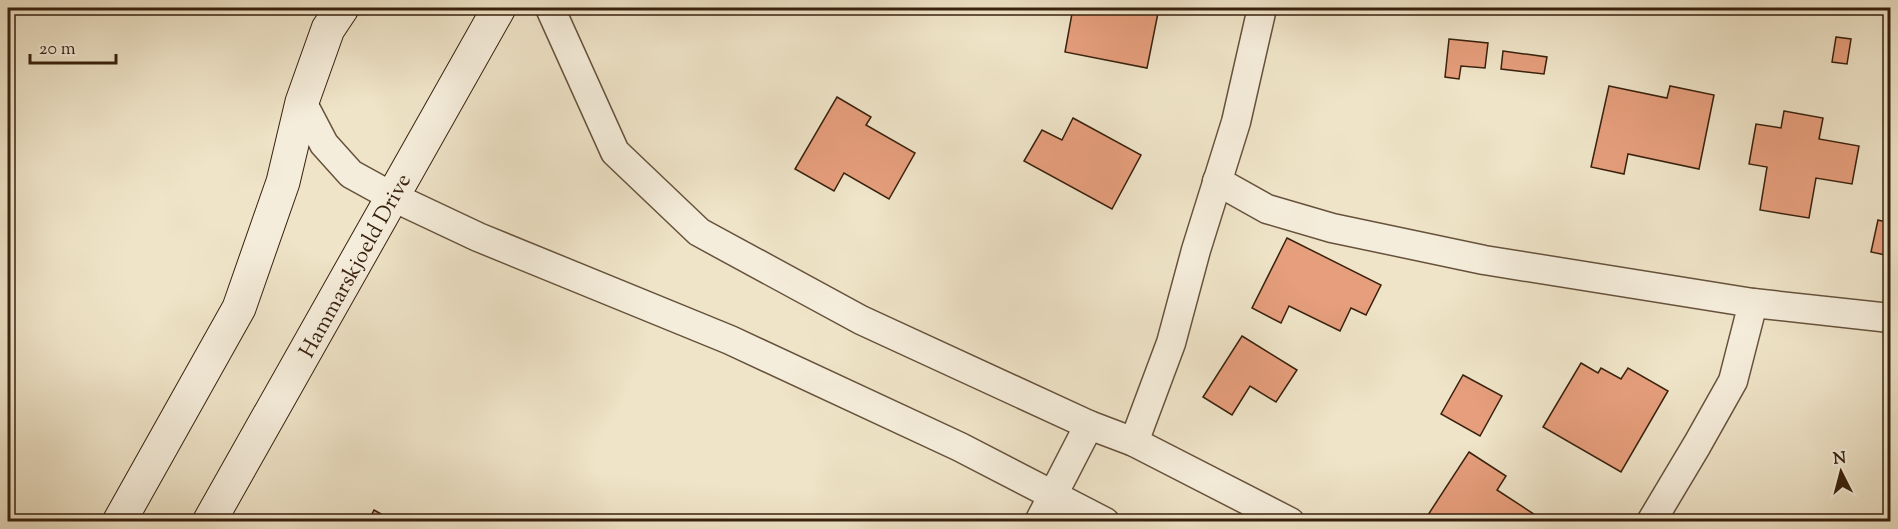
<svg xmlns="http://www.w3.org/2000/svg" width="1898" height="529" viewBox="0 0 1898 529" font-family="'Sorts Mill Goudy',serif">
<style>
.building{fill:#e69e7c;stroke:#38210d;stroke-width:1.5}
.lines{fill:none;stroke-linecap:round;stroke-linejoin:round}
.street-casing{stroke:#66523c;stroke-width:31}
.secondary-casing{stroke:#38210d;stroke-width:35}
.street{stroke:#f5eddb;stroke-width:28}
.secondary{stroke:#f5eddb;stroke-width:33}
.labels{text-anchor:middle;stroke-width:6;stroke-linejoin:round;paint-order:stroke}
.street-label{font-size:22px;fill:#38210d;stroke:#f5eddb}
</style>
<rect width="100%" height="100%" fill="#efe4c8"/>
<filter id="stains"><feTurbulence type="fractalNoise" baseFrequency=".00333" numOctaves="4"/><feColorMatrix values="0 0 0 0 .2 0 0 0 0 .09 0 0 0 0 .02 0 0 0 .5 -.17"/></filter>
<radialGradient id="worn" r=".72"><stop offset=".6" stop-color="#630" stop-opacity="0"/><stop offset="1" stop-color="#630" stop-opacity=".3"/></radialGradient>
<g class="building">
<polygon points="1073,8 1159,8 1147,68 1065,52"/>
<polygon points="1444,8 1483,8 1482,14"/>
<polygon points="1836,37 1851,39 1847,64 1832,62"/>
<polygon points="1449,39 1488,43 1485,68 1461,66 1459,79 1445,77"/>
<polygon points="1503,51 1547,57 1544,74 1501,69"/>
<polygon points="1609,86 1667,98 1670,86 1714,95 1699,169 1628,154 1624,174 1591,167"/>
<polygon points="1890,88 1890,112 1886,112"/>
<polygon points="837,97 871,117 866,125 915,153 889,199 844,173 834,191 795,169"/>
<polygon points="1784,111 1823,118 1819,139 1859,146 1852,184 1816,178 1809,218 1760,210 1767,167 1749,164 1756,124 1781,128"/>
<polygon points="1073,118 1141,155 1112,209 1024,161 1042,130 1062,140"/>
<polygon points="1878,220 1890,223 1890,256 1871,252"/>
<polygon points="1287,238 1381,285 1366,315 1351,308 1340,331 1289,306 1281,323 1252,308"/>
<polygon points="1242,336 1297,370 1276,402 1250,386 1232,415 1203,397"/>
<polygon points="1581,363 1598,373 1601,368 1621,379 1628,368 1668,391 1621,472 1543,427"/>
<polygon points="1463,375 1502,396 1480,436 1441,414"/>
<polygon points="1469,452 1506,476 1497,490 1546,522 1432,522 1426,518"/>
<polygon points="374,510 395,522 368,522"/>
</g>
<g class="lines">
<defs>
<g id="street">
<polyline points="550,8 615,152 699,232 861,320 1089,425 1134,442 1290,522"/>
<polyline points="302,102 324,144 351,174 391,196 478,237 730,340 960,447 1105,522"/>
<polyline points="1217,181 1267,209 1332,228 1484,260 1753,303 1890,318"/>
<polyline points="1134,442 1171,343 1196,250 1236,122 1262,8"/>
<polyline points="1039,522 1089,425"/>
<polyline points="1651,522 1697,445 1733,381 1753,303"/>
</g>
<g id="secondary">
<polyline points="119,522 239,308 283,182 302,102 328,29 342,8"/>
<polyline points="209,522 499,8"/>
</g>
</defs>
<use href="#street" class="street-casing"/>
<use href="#secondary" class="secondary-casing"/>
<use href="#street" class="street"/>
<use href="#secondary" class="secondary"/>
</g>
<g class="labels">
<g class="street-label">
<text transform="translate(354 265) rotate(-61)" y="8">Hammarskjoeld Drive</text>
</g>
</g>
<rect width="1898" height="529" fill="none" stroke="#efe4c8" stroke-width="30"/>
<rect x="9" y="9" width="1880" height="511" fill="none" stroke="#38210d" stroke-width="3"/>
<rect x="15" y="15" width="1868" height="499" fill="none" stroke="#38210d" stroke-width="1.5"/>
<g transform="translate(1841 472) rotate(354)" stroke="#f5eddb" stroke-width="4.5" paint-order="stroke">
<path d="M0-4.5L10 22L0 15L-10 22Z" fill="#38210d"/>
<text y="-9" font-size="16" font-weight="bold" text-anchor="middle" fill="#38210d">N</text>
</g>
<path d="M30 54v9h86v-9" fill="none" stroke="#38210d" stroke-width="3"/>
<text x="39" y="54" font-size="18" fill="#38210d" stroke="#f5eddb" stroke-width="4.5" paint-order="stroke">20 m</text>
<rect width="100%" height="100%" filter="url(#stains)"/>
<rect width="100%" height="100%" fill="url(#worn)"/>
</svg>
